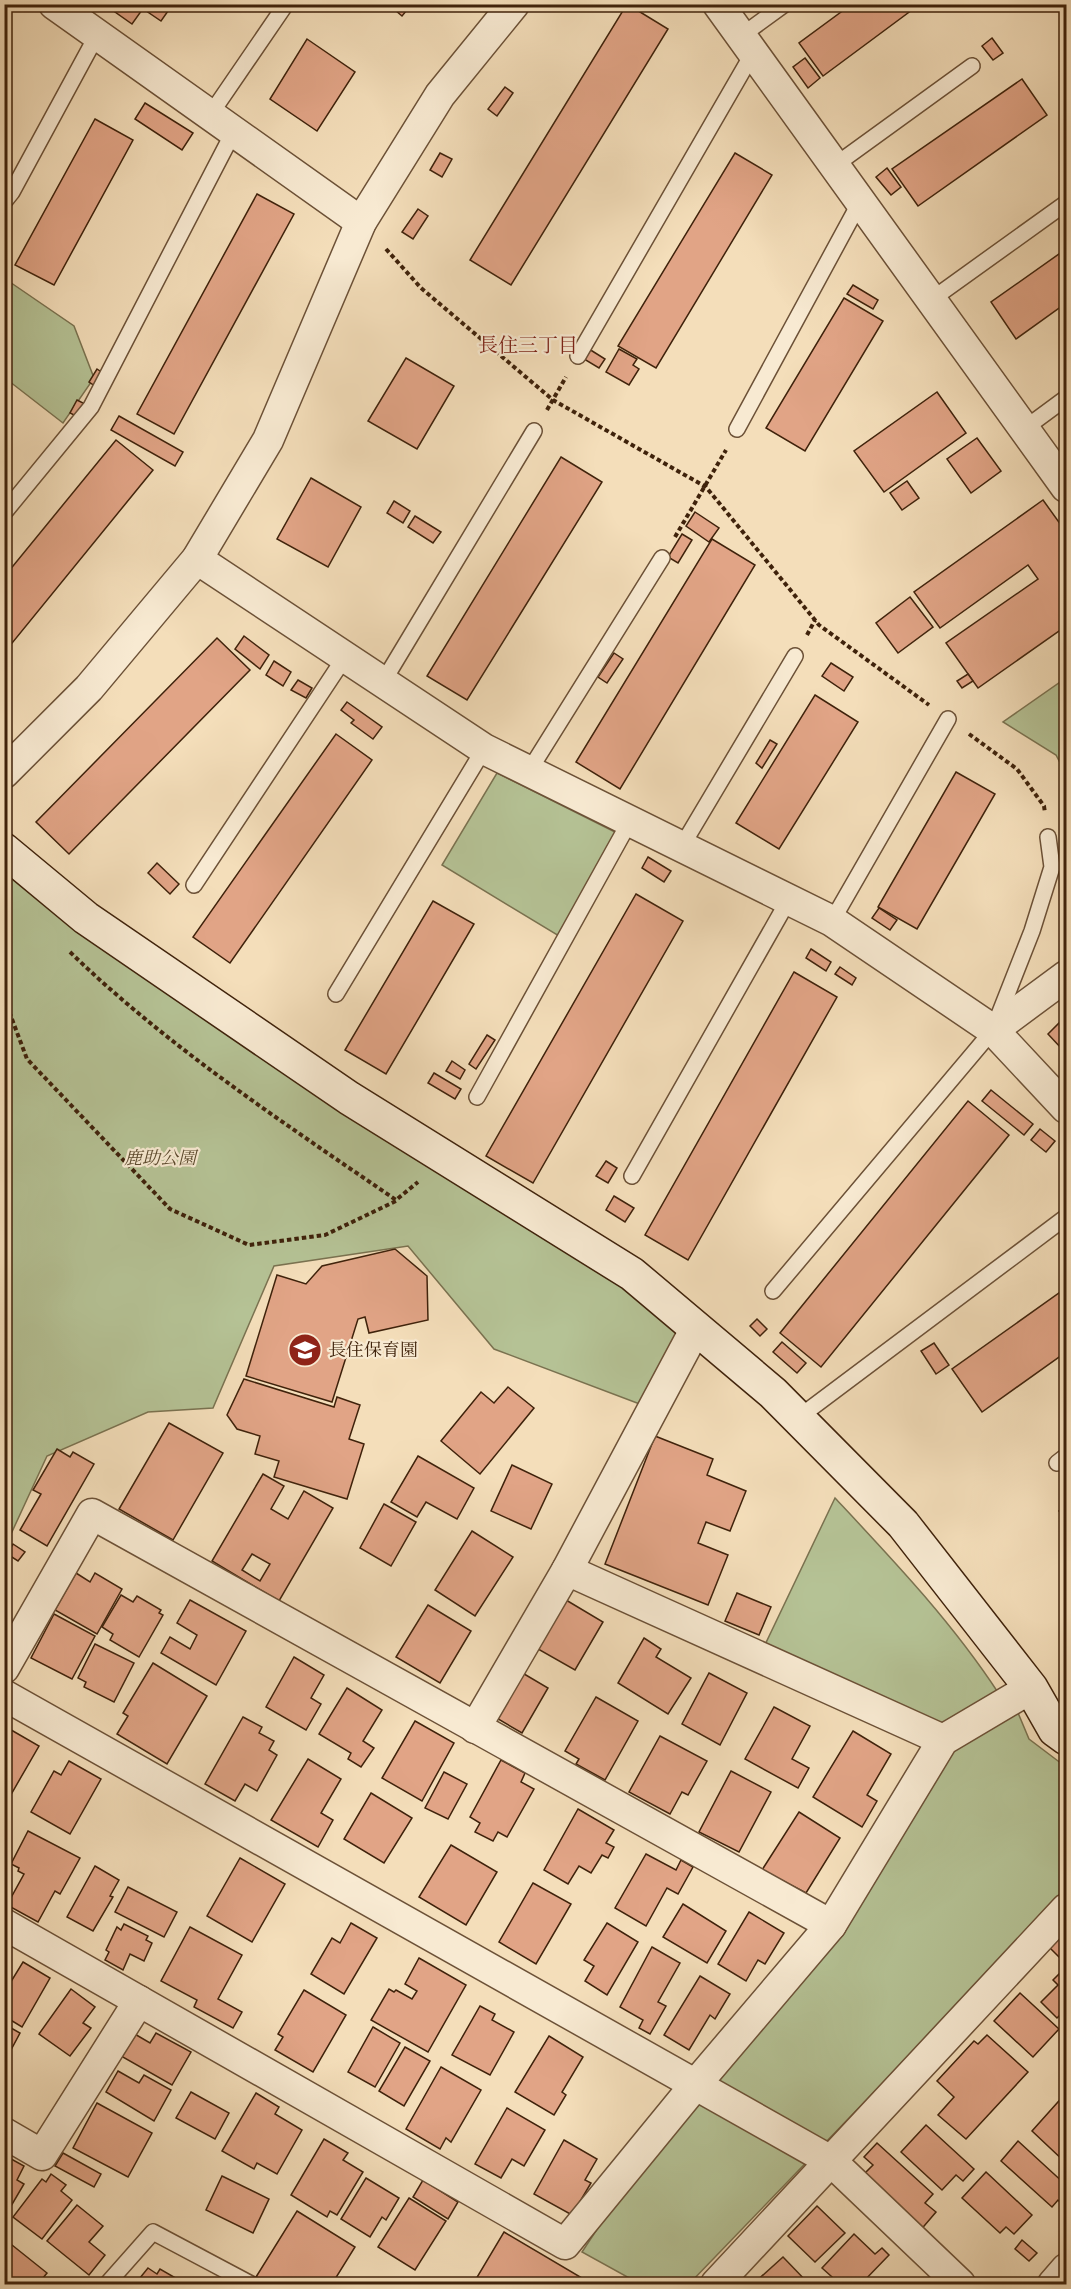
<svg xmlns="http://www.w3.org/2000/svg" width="1071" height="2289" viewBox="0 0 1071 2289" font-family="Alegreya,'Noto Serif JP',serif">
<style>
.green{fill:#b5c295;stroke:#7a7250;stroke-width:1.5}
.building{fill:#e1a486;stroke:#3f220b;stroke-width:1.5;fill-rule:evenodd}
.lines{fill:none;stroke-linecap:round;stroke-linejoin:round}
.lane-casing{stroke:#6c5137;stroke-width:18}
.street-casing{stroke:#6c5137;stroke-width:33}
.secondary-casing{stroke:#3f220b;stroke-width:36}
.path{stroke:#3f220b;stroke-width:4;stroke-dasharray:4.5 3;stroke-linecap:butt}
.lane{stroke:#f8ead2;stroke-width:15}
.street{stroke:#f8ead2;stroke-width:30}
.secondary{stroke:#f8ead2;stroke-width:33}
.labels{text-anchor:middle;stroke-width:4.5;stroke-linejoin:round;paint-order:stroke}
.park-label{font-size:18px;font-style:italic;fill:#5c4a2e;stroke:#f8ead2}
.poi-label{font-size:18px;fill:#3f220b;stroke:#f8ead2;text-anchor:start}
.neighbourhood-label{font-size:20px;fill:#7a1f14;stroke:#f8ead2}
</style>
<rect width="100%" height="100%" fill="#f4deba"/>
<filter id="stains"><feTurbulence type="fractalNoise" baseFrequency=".00333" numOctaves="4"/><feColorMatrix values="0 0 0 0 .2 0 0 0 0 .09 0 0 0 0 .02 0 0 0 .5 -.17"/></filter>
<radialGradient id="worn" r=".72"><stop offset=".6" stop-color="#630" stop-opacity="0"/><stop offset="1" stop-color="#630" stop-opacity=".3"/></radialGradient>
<g class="green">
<polygon points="4,278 74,326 94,378 63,423 5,378"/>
<polygon points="1066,678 1066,774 1056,755 1003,722"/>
<polygon points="497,773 617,833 559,936 442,865"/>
<polygon points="5,850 696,1328 653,1409 494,1349 408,1246 274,1266 213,1408 148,1412 47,1456 5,1547"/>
<path d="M 835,1498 C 893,1560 952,1622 999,1694 L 942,1728 L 763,1649 Z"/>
<polygon points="1016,1708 1029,1739 1066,1767 1066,1893 689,2284 640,2284 582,2252 621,2193 949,1744"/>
</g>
<g class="building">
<polygon points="110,4 133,4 142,10 132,24 108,7"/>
<polygon points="136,4 173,4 161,21"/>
<polygon points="388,4 412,4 402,16"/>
<polygon points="627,4 668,29 511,285 470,260"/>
<polygon points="852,4 920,4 823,76 799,43"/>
<polygon points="992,38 1003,53 993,60 982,46"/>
<polygon points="307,39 355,72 317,131 270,99"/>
<polygon points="805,58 820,78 808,88 793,67"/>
<polygon points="1022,79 1047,115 918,206 892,169"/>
<polygon points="505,87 513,93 497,116 488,109"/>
<polygon points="145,103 193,133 182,150 135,119"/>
<polygon points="95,119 133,140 54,285 15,265"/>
<polygon points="440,153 452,159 442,177 430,170"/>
<polygon points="735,153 772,175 656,368 618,346"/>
<polygon points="887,168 901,187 891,195 876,177"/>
<polygon points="257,194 294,214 174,434 137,414"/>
<polygon points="418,209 428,216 413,239 402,232"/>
<polygon points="1066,249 1066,303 1016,339 991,302"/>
<polygon points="853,285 878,300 873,309 847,294"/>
<polygon points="844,298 883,321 805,451 766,428"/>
<polygon points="589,349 605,359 599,368 584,359"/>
<polygon points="619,349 637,359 633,365 639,369 629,385 606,372"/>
<polygon points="406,358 454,386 417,449 368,421"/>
<polygon points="97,369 106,375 98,388 89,382"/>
<polygon points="937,392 966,433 884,492 854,451"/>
<polygon points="77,400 85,404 78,417 70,413"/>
<polygon points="119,416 183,452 175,466 111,430"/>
<polygon points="977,438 1001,471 971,493 947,459"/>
<polygon points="116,440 153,470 4,653 4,577"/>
<polygon points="561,457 602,482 467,700 427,676"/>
<polygon points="311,478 361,507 328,567 277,539"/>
<polygon points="907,481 919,498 902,510 890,493"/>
<polygon points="1043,500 1066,532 1066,626 978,688 946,643 1038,579 1028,565 940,628 914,592"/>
<polygon points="394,501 410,511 403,523 387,513"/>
<polygon points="695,512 719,528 709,542 686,526"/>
<polygon points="415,516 441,532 433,543 408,527"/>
<polygon points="682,534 692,540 678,563 668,557"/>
<polygon points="712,539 755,565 620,789 576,762"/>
<polygon points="910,597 933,627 898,653 876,623"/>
<polygon points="244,636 269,655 260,669 235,649"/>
<polygon points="217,638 250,670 69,854 36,822"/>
<polygon points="614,653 623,659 607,683 598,677"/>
<polygon points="274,661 291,672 283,686 266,675"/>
<polygon points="831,663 853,677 844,691 822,676"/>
<polygon points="968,674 973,681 962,688 957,681"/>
<polygon points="298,680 312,688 306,698 291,690"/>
<polygon points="815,695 858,722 779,849 736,823"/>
<polygon points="347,702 382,727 373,739 351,723 354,720 341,710"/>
<polygon points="336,734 372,760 230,963 193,937"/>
<polygon points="770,740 777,744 762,768 756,763"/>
<polygon points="956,772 995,794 917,929 878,907"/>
<polygon points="648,857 671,871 664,882 642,868"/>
<polygon points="157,863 179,884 170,894 148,873"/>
<polygon points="636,894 683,921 533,1183 486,1156"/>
<polygon points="433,901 474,924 386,1074 345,1050"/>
<polygon points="879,908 897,920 890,930 872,918"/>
<polygon points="811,949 831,962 826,971 806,958"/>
<polygon points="840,967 856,978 852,985 835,974"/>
<polygon points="794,972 837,997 688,1260 645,1235"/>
<polygon points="1063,1019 1066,1023 1066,1043 1061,1048 1048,1034"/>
<polygon points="487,1035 495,1040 476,1069 469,1064"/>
<polygon points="452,1061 465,1070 460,1079 446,1071"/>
<polygon points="434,1073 461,1089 455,1099 428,1083"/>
<polygon points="991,1090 1033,1124 1024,1135 982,1101"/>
<polygon points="968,1101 1009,1135 821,1367 780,1333"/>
<polygon points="1040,1129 1055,1141 1046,1152 1031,1140"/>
<polygon points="606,1161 617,1168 608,1183 596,1176"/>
<polygon points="614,1196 634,1208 625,1222 606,1210"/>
<polygon points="395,1249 427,1276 428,1320 369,1333 365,1317 358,1319 332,1402 246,1376 277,1275 306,1284 322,1266"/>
<polygon points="1066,1288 1066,1352 982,1412 952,1369"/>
<polygon points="757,1319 767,1329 760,1336 750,1326"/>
<polygon points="782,1342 806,1363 797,1373 773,1352"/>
<polygon points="934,1343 949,1365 936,1374 921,1351"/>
<polygon points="244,1379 334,1407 337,1397 360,1405 349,1439 364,1444 347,1499 274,1477 279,1461 255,1454 260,1436 237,1429 227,1415"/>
<polygon points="508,1387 534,1408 480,1474 441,1441 481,1392 494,1403"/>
<polygon points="169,1423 223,1453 173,1540 119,1509"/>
<polygon points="655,1436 713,1459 707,1475 746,1491 730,1531 706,1522 698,1543 728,1555 708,1605 605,1564"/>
<polygon points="57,1449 70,1457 73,1452 94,1464 47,1546 20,1530 41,1494 33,1490"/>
<polygon points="418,1456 474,1488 457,1519 426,1502 417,1517 391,1502"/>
<polygon points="512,1465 552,1484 531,1529 491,1511"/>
<path d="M 263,1474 L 284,1486 L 271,1509 L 288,1519 L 304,1491 L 333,1508 L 279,1601 L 212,1561 ZM 252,1554 L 270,1564 L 260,1581 L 242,1570 Z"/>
<polygon points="384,1504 416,1522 391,1566 360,1548"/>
<polygon points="1066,1506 1066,1522 1059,1511"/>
<polygon points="472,1531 513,1557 475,1616 435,1590"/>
<polygon points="13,1544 25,1552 18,1561 7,1554"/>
<polygon points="76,1573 90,1582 95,1573 122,1589 97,1634 55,1610"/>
<polygon points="737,1593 771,1607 759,1635 725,1621"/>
<polygon points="121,1595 133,1602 137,1596 161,1610 159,1613 163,1615 139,1657 110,1640 113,1634 102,1627"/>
<polygon points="190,1600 246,1631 216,1685 161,1653 170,1637 190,1649 197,1635 177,1623"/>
<polygon points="566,1600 603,1622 575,1670 538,1649"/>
<polygon points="428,1605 471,1631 440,1683 396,1657"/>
<polygon points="54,1614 95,1636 72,1679 31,1658"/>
<polygon points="644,1638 661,1649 656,1657 691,1678 668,1714 618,1683"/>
<polygon points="95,1644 134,1663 114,1702 84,1687 86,1682 78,1678"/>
<polygon points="294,1657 324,1675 311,1698 321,1704 306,1730 266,1707"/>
<polygon points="153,1663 207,1696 167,1764 117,1734 128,1716 123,1713"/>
<polygon points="514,1668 548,1688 522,1733 488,1713"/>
<polygon points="709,1673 747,1693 720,1745 682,1724"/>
<polygon points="347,1688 382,1710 363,1741 374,1748 361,1767 348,1759 351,1753 319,1734"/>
<polygon points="596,1697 638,1721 605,1780 576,1764 579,1759 565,1751"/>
<polygon points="774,1707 810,1726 792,1759 809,1768 798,1788 745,1759"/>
<polygon points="243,1717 262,1727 259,1733 274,1741 269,1750 277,1755 257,1791 245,1784 235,1801 205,1784"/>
<polygon points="415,1721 454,1743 422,1801 382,1778"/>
<polygon points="6,1727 39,1746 9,1798 4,1796"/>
<polygon points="853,1731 891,1754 867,1795 877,1801 862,1827 813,1797"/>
<polygon points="660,1736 707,1761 688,1795 682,1792 670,1814 629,1792"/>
<polygon points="308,1759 341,1779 321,1813 333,1820 318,1847 271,1820"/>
<polygon points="501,1760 525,1773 521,1782 534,1789 507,1837 498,1832 493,1841 475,1832 480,1823 470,1817"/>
<polygon points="69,1761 101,1779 70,1834 31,1812 54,1771 61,1775"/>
<polygon points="731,1771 771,1792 739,1852 699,1832"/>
<polygon points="444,1772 467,1784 448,1819 425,1808"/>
<polygon points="371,1793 412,1818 384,1863 344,1839"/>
<polygon points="578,1809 614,1830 606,1843 614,1847 608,1858 602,1855 591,1873 579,1866 568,1884 544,1870"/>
<polygon points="799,1812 840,1838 806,1893 762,1870"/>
<polygon points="28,1831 80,1858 60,1894 55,1891 38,1922 7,1905 24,1874 18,1871 19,1868 11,1864"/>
<polygon points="451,1845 497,1872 466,1925 419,1897"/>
<polygon points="646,1854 676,1870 681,1860 693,1867 678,1894 667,1888 646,1926 615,1908"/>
<polygon points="240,1858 285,1884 252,1942 207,1916"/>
<polygon points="95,1866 119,1880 110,1896 113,1897 93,1931 67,1917"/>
<polygon points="533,1883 571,1904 536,1964 499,1942"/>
<polygon points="128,1887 177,1912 164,1937 115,1912"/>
<polygon points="683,1904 726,1931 707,1963 663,1937"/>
<polygon points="749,1912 784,1933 765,1964 758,1960 746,1981 718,1964"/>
<polygon points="351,1923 377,1938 344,1994 311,1974 332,1938 340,1943"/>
<polygon points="607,1923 638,1942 607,1995 585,1981 594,1966 584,1960"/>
<polygon points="124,1924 148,1936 146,1940 152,1943 144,1961 130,1954 123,1970 105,1960 109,1952 106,1950 117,1927 121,1930"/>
<polygon points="190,1927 242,1955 218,1999 242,2012 233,2028 194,2007 197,2000 161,1981"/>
<polygon points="1066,1930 1066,1964 1050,1948"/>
<polygon points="652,1947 680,1963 658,2002 666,2006 650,2034 639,2028 643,2020 620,2007"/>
<polygon points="419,1958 466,1985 428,2052 371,2020 389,1989 394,1992 396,1990 412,1999 417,1991 405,1984"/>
<polygon points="23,1962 50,1978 22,2027 4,2016 4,1993"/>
<polygon points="1066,1967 1066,2019 1061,2014 1057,2018 1041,2002 1058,1985 1053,1980"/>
<polygon points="700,1976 730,1994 715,2019 710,2015 689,2050 664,2035"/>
<polygon points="71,1989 95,2007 83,2023 91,2028 70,2056 39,2034"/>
<polygon points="304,1990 346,2015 313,2072 275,2050 283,2037 278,2034"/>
<polygon points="1020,1993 1059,2029 1033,2057 994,2021"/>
<polygon points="480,2006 495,2014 492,2020 514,2032 490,2075 452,2055"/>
<polygon points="4,2024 20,2033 4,2063"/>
<polygon points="373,2027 400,2043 375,2087 348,2072"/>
<polygon points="133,2033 150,2043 156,2033 191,2052 172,2085 121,2056"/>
<polygon points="987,2035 1028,2072 966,2139 938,2115 954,2097 937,2081 974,2041 978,2044"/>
<polygon points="549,2036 583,2057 562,2092 566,2095 554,2115 515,2092"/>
<polygon points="405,2047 430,2061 404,2106 379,2091"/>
<polygon points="441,2067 481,2090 451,2142 446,2138 440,2149 406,2129"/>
<polygon points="118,2071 139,2083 144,2075 171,2090 154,2121 106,2092"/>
<polygon points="191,2092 229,2113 215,2139 176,2118"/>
<polygon points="256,2093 279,2107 275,2114 302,2130 277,2174 257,2163 254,2169 222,2151"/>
<polygon points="1066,2093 1066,2163 1032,2131"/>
<polygon points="97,2103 152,2133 128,2177 73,2148"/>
<polygon points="507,2108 545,2130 524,2166 512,2159 501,2178 475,2164"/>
<polygon points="926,2125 974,2169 963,2181 956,2175 942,2190 901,2152"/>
<polygon points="324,2139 348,2153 343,2160 363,2172 337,2215 330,2211 327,2217 291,2195"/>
<polygon points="564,2140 597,2159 585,2180 591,2183 572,2215 534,2194"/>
<polygon points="1018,2141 1066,2185 1066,2208 1058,2200 1052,2207 1001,2161"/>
<polygon points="877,2143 933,2194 925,2203 936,2212 919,2232 860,2178 873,2165 864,2157"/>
<polygon points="63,2153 101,2174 94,2187 55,2166"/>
<polygon points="4,2155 24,2166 17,2180 24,2184 4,2218"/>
<polygon points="986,2172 1032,2215 1014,2234 1006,2227 1000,2233 962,2198"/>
<polygon points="51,2174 66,2185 61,2191 72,2200 42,2239 13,2217 42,2179 46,2182"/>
<polygon points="222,2176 269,2199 253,2233 206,2210"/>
<polygon points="366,2178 399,2198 386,2220 382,2217 370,2237 341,2219"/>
<polygon points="423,2180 458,2202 448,2219 413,2197"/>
<polygon points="409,2198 446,2221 415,2270 378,2247"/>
<polygon points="77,2205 103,2226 89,2242 105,2255 89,2275 47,2241"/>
<polygon points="817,2206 845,2233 815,2262 788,2236"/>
<polygon points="297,2211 355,2247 332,2284 269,2284 256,2277"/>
<polygon points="504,2232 587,2281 585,2284 473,2284"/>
<polygon points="854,2234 875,2254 882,2248 889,2255 861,2284 840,2284 822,2268"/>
<polygon points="1022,2240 1037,2253 1029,2261 1015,2249"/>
<polygon points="7,2241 47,2273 38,2284 4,2284 4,2244"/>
<polygon points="783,2257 809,2284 753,2284"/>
<polygon points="148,2268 157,2274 160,2269 186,2284 135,2284"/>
</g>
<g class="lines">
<defs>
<g id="lane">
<polyline points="741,36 785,4"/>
<polyline points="210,115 286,4"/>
<polyline points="834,166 972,66"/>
<polyline points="4,202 12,192 97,35"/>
<polyline points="931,300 1066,203"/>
<polyline points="578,356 753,53"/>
<polyline points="737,429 860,202"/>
<polyline points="1024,429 1066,398"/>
<polyline points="4,513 91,407 234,131"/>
<polyline points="383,682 534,431"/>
<polyline points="529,771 662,558"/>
<polyline points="682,846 795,656"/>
<polyline points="194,885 345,657"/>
<polyline points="832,921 948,719"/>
<polyline points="336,994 484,749"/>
<polyline points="477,1097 630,821"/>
<polyline points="632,1176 789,899"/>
<polyline points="773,1291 993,1030 1032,931 1052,867 1048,837"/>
<polyline points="798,1418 1066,1217"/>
<polyline points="1057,1463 1066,1456"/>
<polyline points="107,2284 153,2232 251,2284"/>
</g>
<g id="street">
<polyline points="54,4 361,222"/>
<polyline points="718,4 1066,487"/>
<polyline points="197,559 484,749 832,921 993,1030 1066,976"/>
<polyline points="4,773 89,688 197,559 268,440 361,222 440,95 514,4"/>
<polyline points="993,1030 1066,1108"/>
<polyline points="567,1570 943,1740"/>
<polyline points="4,1668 92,1514 831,1925"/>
<polyline points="4,1695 831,2161 960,2284"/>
<polyline points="475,1728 567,1570 696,1328"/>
<polyline points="4,1924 565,2244 696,2084 831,1925 943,1740 1031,1688"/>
<polyline points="4,2133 42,2155 139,2001"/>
<polyline points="716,2284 1066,1909"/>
<polyline points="1053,2284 1066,2269"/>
</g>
<polyline id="secondary" points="4,850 86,918 349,1098 632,1274 773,1393 903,1524 1031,1688 1055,1730 1066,1738"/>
</defs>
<use href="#lane" class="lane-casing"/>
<use href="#street" class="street-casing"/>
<use href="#secondary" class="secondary-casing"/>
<g class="path">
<polyline points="386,249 421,288 553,400 706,487 819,625 929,705"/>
<polyline points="547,410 566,377"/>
<polyline points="675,537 726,450"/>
<polyline points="807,635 815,620"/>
<polyline points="969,734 1017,769 1044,806 1045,813"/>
<path d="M 70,952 C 168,1047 284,1123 396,1200 L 418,1182"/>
<polyline points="4,998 27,1059 170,1209 249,1245 325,1235 396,1201"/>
</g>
<use href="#lane" class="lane"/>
<use href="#street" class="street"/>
<use href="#secondary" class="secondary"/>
</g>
<defs>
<symbol id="school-disc" viewBox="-11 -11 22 22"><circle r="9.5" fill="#8f2418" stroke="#f8ead2"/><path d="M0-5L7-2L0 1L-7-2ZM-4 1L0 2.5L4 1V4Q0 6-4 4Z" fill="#fff"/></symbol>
</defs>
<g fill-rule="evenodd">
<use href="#school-disc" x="286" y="1331" width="38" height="38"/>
</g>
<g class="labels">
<g class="park-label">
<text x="160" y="1164">鹿助公園</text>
</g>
<g class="poi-label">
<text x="328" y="1356">長住保育園</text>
</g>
<g class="neighbourhood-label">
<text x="528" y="352">長住三丁目</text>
</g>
</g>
<rect width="1071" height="2289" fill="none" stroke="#f4deba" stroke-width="24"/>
<rect x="6" y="6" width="1059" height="2277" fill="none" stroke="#3f220b" stroke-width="3"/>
<rect x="12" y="12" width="1047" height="2265" fill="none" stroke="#3f220b" stroke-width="1.5"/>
<rect width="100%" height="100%" filter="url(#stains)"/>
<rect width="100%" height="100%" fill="url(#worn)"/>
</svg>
